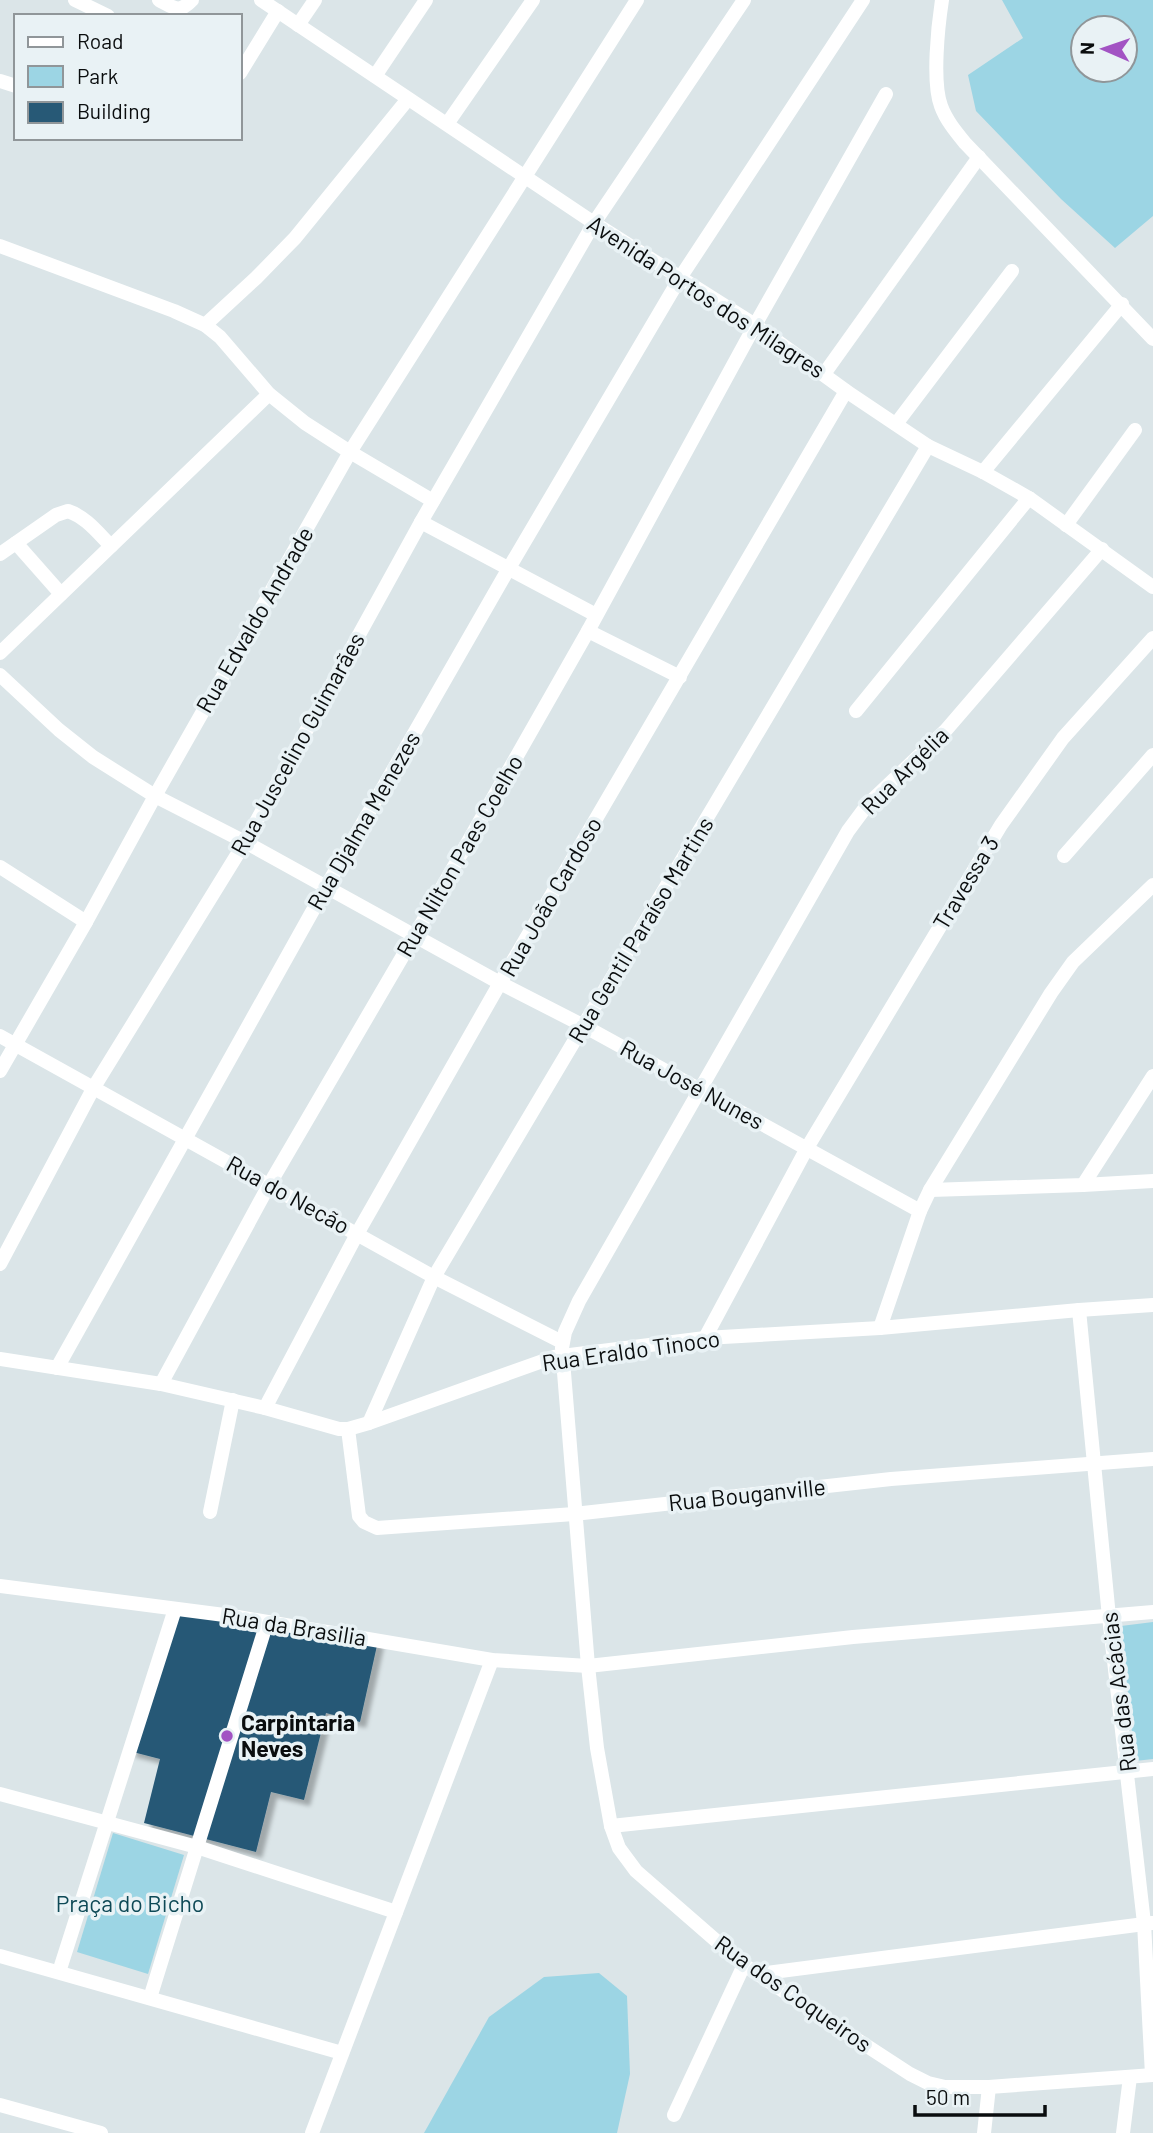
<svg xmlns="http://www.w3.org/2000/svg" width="1153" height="2133" viewBox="0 0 1153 2133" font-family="Barlow,sans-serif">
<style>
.green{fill:#9cd5e4;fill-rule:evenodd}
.building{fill:#275976;filter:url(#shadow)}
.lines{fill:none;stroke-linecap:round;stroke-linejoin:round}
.street{stroke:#fff;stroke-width:14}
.poi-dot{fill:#a253c3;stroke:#e9f2f5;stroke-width:2.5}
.labels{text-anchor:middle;stroke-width:7;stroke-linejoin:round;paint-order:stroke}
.street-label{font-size:23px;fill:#0a0d0e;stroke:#e9f2f5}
.poi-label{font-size:23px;font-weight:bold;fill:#0a0d0e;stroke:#e9f2f5;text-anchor:start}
.park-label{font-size:23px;fill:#0e4956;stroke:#e9f2f5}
</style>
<defs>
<filter id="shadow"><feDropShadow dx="6" dy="6" stdDeviation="2" flood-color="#0004"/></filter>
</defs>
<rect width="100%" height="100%" fill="#dbe5e8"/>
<g class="green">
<path d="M 1002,0 L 1153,0 L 1153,216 L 1115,248 L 1061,199 L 976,111 L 968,75 L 1023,38 ZM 1125,28 L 1125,70 L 1083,70 L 1083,28 Z"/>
<polygon points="1153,1622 1153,1759 1135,1761 1121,1626"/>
<polygon points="113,1833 184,1855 148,1974 77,1952"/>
<polygon points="599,1973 627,1996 630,2074 617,2133 424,2133 489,2017 544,1977"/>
</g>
<polygon class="building" points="175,1609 378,1641 360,1722 326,1713 304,1800 271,1792 256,1852 144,1823 160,1759 129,1751"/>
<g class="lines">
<g class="street">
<polyline points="75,0 108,16"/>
<path d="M 159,0 C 174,8 179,14 192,0"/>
<polyline points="261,0 594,223 755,325 846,391 928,446 983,472 1029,498 1153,587"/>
<path d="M 942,0 C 938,26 932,82 941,106 C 946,120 956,132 965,143 L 1153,339"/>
<polyline points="298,25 315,0"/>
<polyline points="240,73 278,11"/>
<polyline points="375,76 426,0"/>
<polyline points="0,81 16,86"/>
<polyline points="447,124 533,0"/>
<polyline points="0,246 174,311 205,325 220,337 269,394 305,423 350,452 433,501"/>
<polyline points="205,325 256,278 295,238 408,99"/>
<polyline points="824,374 979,157"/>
<polyline points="896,424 1012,271"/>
<polyline points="983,472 1122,304"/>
<polyline points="421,522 596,615"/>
<polyline points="1066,525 1135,430"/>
<polyline points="16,543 61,594"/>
<polyline points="1102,549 946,730 868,804 848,831 579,1301 565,1332 562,1348 588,1666 597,1748 611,1826 619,1848 636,1871 744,1965 853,2037 910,2074 928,2083 945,2087 989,2087 1153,2075"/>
<path d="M 0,554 L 56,515 L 68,511 C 86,517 98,533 111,546"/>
<polyline points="588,631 680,677"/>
<polyline points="0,653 269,394"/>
<polyline points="0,675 59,730 93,757 155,796 245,842 500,983 584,1026 920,1211"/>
<polyline points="856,711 1029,498"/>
<polyline points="1064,856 1153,755"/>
<polyline points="0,867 86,922"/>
<polyline points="0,1036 434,1277 562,1342"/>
<polyline points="0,1071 86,922 155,796 350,452 637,0"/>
<polyline points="1083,1185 1153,1076"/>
<polyline points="930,1190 1083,1185 1153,1181"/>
<polyline points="0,1264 94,1087 245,842 421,522 594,223 744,0"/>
<polyline points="1079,1310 1109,1617 1144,1923 1152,2075"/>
<polyline points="880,1328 920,1211 930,1190 1051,993 1073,962 1153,885"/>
<polyline points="705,1338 807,1148 1001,825 1063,738 1153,638"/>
<polyline points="0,1359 161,1384 265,1408 339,1429 348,1429 369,1423 554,1357 705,1338 880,1328 1079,1310 1153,1305"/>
<polyline points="57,1368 326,887 509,568 680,278 863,0"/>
<polyline points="161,1384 269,1185 415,935 588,631 755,325 886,94"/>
<polyline points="265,1408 357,1234 500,983 846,391"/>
<polyline points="369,1423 434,1277 928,446"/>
<polyline points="348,1429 359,1516 364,1522 377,1528 574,1514 891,1479 1153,1459"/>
<polyline points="210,1512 233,1400"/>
<polyline points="0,1586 232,1616 492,1660 588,1666 853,1637 1153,1612"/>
<polyline points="0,1794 197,1847 396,1912"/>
<polyline points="611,1826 1153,1769"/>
<polyline points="0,1956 342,2053"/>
<polyline points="59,1972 175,1609"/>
<polyline points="758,1974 1152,1923"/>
<polyline points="150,1998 267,1622"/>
<polyline points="0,2105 101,2133"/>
<polyline points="674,2115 744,1965"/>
<polyline points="312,2133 492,1660"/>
<polyline points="984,2133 989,2087"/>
<polyline points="1123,2133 1130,2077"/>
</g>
</g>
<circle class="poi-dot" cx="227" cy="1736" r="7"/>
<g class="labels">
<g class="street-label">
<text transform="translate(706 297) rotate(33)" y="8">Avenida Portos dos Milagres</text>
<text transform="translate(255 620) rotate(-60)" y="8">Rua Edvaldo Andrade</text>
<text transform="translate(298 744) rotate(-61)" y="8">Rua Juscelino Guimarães</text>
<text transform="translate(905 771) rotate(-45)" y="8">Rua Argélia</text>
<text transform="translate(364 821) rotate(-60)" y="8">Rua Djalma Menezes</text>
<text transform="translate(460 856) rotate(-60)" y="8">Rua Nilton Paes Coelho</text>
<text transform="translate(966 883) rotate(-59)" y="8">Travessa 3</text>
<text transform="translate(551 897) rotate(-60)" y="8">Rua João Cardoso</text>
<text transform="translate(641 930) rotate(-59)" y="8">Rua Gentil Paraíso Martins</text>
<text transform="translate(692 1085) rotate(29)" y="8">Rua José Nunes</text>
<text transform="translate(288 1195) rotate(29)" y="8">Rua do Necão</text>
<text transform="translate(631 1351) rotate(-8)" y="8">Rua Eraldo Tinoco</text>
<text transform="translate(747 1495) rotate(-6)" y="8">Rua Bouganville</text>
<text transform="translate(294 1627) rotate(9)" y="8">Rua da Brasilia</text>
<text transform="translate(1119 1692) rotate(-97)" y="8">Rua das Acácias</text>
<text transform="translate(793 1994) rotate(35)" y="8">Rua dos Coqueiros</text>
</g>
<g class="poi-label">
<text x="241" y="1731">Carpintaria<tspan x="241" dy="26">Neves</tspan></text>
</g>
<g class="park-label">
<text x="130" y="1912">Praça do Bicho</text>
</g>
</g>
<rect x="14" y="14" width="228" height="126" fill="#e9f2f5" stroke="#909699" stroke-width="2"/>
<rect x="28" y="37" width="35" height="10" fill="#ffffff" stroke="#909699" stroke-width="2"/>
<text x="77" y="49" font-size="21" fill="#0a0d0e">Road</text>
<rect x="28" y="66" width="35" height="21" fill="#9cd5e4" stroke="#909699" stroke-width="2"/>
<text x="77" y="84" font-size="21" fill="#0a0d0e">Park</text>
<rect x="28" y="102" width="35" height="21" fill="#275976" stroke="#909699" stroke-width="2"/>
<text x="77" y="119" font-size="21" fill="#0a0d0e">Building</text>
<g transform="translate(1104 49) rotate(272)"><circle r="33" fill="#e9f2f5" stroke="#909699" stroke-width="2"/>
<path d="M0-5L12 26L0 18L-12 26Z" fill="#a253c3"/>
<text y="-10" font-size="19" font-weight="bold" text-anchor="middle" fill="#0a0d0e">N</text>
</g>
<path d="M915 2105v10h130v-10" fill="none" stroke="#0a0d0e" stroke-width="3.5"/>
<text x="926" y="2105" font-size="21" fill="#0a0d0e" stroke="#e9f2f5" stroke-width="5" paint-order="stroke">50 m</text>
</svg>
